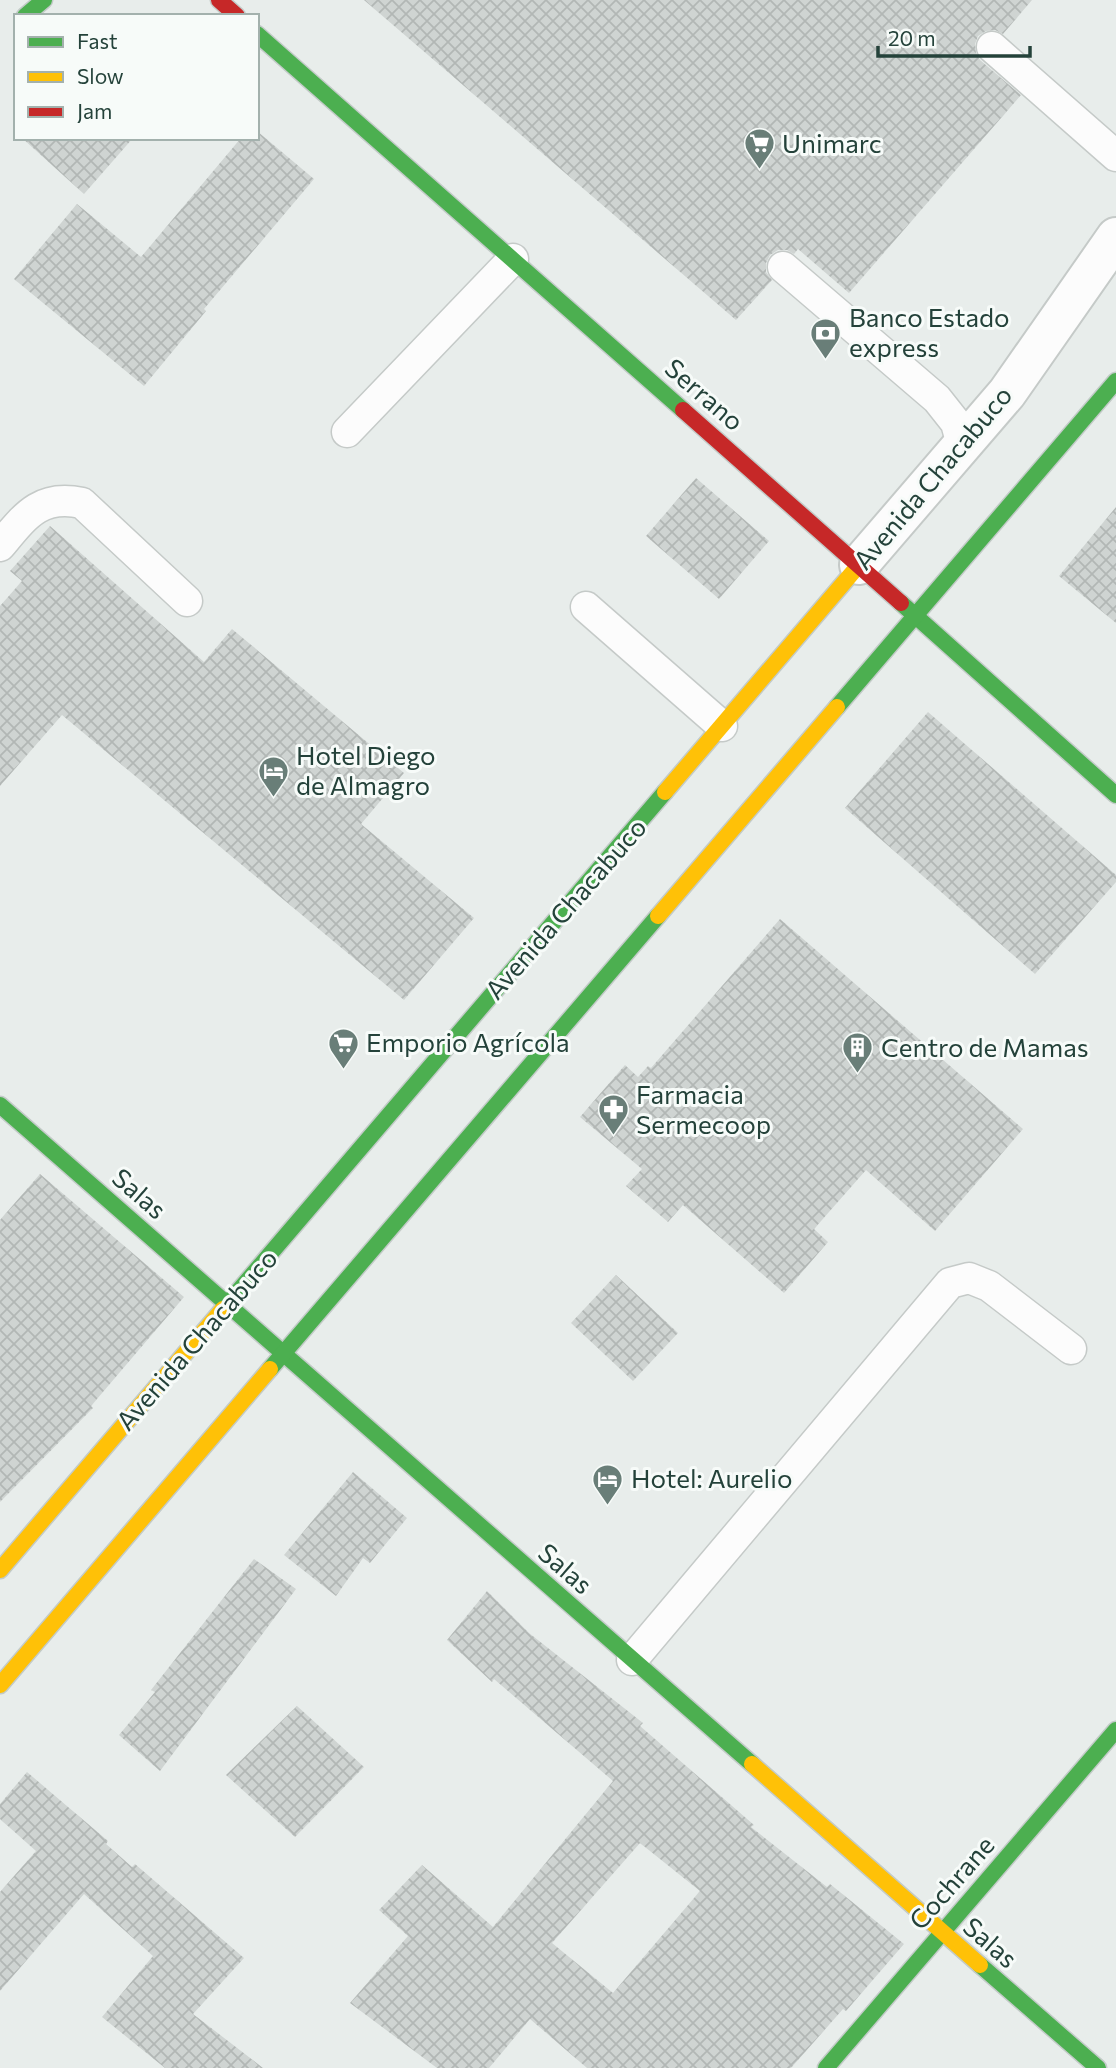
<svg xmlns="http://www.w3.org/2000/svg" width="1116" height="2068" viewBox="0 0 1116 2068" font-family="Commissioner,sans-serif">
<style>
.building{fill:url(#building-cross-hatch);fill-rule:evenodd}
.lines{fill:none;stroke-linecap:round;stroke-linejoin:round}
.lane-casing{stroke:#c5cac8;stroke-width:33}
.street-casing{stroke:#c5cac8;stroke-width:42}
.fast-casing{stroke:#c3cbc8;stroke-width:19}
.slow-casing{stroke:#c3cbc8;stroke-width:19}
.jam-casing{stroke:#c3cbc8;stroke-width:19}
.lane{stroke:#fcfcfc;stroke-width:30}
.street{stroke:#fcfcfc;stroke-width:38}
.fast{stroke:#4caf50;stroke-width:16}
.slow{stroke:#ffc107;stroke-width:16}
.jam{stroke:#c62828;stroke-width:16}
.labels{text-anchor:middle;stroke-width:6;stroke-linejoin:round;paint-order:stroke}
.poi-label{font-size:26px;fill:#24423a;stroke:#f7fbf9;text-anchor:start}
.street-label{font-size:26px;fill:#24423a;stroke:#f7fbf9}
</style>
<defs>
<pattern id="building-cross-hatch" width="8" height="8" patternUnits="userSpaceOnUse" patternTransform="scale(1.75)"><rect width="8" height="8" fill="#cfd4d2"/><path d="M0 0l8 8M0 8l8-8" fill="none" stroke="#b2b7b5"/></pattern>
</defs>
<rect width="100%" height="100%" fill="#e8edeb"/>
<g class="building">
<polygon points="364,0 1032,0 1003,34 995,30 986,31 978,36 975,44 976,53 980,60 1021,95 849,293 798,249 794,254 787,250 778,250 770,255 766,263 766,272 772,280 736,320"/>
<polygon points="257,131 314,179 204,309 206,311 144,386 14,279 77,204 141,257 241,138 257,138"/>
<polygon points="22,138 133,138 84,194"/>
<polygon points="696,478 769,541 719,599 646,536"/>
<polygon points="1116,507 1116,623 1059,576"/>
<polygon points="50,526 204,662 232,629 404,773 361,824 474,918 404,1000 62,715 0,786 0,606 22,581 10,571"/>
<polygon points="928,712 1116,875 1116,882 1035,974 845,808"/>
<polygon points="780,919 1023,1129 935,1231 866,1170 814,1229 828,1242 784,1293 683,1205 668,1222 626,1186 642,1169 580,1117 625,1065 638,1077 648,1066 651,1068"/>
<polygon points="40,1174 184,1297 91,1406 93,1408 0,1502 0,1220"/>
<polygon points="616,1275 678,1333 633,1381 571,1323"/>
<polygon points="353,1472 407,1518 370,1563 363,1558 336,1596 284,1555"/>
<polygon points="254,1559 296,1589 160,1771 119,1735 155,1692 151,1690"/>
<path d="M 487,1591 L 529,1633 L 643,1723 L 640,1726 L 754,1825 L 751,1827 L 827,1887 L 830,1884 L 904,1944 L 846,2011 L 843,2009 L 791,2068 L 587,2068 L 530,2019 L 489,2068 L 437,2068 L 350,2003 L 408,1936 L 379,1910 L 422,1865 L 493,1927 L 613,1781 L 494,1679 L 492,1682 L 447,1640 ZM 640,1843 L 700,1891 L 613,1993 L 552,1943 Z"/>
<polygon points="297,1706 364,1767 295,1837 226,1775"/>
<polygon points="27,1772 108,1841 106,1844 132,1867 135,1864 244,1958 193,2014 263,2068 165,2068 102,2017 153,1956 84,1894 0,1991 0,1892 36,1851 0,1819 0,1804"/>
</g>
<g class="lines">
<defs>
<g id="lane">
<polyline points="992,47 1116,156"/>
<polyline points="783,267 937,399 956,423 962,445"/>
<polyline points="347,432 513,259"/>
<path d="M 0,546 C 25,516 40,494 82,503 L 187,601"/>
<polyline points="586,607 722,726"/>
<polyline points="632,1660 950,1283 969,1278 989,1286 1071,1349"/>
</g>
<polyline id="street" points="859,565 1007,393 1116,237"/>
<g id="fast">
<polyline points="25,16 44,0"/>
<polyline points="257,34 683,410"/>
<polyline points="901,603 1116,795"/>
<polyline points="837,707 1116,381"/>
<polyline points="0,1105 284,1354"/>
<polyline points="223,1309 665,792"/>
<polyline points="284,1354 752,1764"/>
<polyline points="270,1369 658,916"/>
<polyline points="980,1965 1098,2068"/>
<polyline points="826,2068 1116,1730"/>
</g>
<g id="slow">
<polyline points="665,792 859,565"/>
<polyline points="658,916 837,707"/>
<polyline points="0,1570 223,1309"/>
<polyline points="0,1685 270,1369"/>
<polyline points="752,1764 980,1965"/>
</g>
<g id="jam">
<polyline points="219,0 237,16"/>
<polyline points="683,410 901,603"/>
</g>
</defs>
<use href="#lane" class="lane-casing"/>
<use href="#street" class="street-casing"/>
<use href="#fast" class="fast-casing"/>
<use href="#slow" class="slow-casing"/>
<use href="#jam" class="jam-casing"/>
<use href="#lane" class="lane"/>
<use href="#street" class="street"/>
<use href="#fast" class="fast"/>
<use href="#slow" class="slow"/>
<use href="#jam" class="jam"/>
</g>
<defs>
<symbol id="supermarket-pin" viewBox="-11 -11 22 30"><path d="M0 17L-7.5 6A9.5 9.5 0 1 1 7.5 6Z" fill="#697e78" stroke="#f7fbf9"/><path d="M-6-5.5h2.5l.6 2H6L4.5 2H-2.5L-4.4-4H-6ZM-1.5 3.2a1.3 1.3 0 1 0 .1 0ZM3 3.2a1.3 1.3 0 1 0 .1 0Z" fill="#fff"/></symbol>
<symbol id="bank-pin" viewBox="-11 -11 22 30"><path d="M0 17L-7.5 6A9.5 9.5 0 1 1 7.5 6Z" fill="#697e78" stroke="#f7fbf9"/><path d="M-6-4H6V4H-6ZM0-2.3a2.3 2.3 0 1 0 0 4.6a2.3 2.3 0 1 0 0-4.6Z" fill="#fff"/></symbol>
<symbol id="hotel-pin" viewBox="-11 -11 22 30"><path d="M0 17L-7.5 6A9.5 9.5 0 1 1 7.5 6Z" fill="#697e78" stroke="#f7fbf9"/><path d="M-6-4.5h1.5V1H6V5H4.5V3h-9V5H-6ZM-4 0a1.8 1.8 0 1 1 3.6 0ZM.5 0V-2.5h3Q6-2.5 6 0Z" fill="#fff"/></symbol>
<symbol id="building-pin" viewBox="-11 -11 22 30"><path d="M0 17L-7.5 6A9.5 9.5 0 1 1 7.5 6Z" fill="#697e78" stroke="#f7fbf9"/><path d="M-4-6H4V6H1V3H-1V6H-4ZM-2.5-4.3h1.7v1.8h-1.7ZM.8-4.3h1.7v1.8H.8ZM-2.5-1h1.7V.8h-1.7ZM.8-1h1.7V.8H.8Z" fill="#fff"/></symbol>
<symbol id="pharmacy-pin" viewBox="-11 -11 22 30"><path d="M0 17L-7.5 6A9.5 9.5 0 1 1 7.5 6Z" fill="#697e78" stroke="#f7fbf9"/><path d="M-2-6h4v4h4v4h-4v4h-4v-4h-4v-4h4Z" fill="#fff"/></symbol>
</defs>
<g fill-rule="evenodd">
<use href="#supermarket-pin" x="742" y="126" width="35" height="47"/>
<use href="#bank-pin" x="808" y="316" width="35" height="47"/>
<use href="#hotel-pin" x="256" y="754" width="35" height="47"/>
<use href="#supermarket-pin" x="326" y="1026" width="35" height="47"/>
<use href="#building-pin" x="840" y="1030" width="35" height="47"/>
<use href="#pharmacy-pin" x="596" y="1092" width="35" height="47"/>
<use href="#hotel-pin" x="590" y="1462" width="35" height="47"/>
</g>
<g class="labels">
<g class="poi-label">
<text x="782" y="153">Unimarc</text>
<text x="849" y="327">Banco Estado<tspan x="849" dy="30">express</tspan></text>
<text x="296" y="765">Hotel Diego<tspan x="296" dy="30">de Almagro</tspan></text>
<text x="366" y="1052">Emporio Agrícola</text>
<text x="881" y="1057">Centro de Mamas</text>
<text x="636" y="1104">Farmacia<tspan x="636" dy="30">Sermecoop</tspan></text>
<text x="631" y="1488">Hotel: Aurelio</text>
</g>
<g class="street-label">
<text transform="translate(704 395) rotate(41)" y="9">Serrano</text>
<text transform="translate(933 478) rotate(-50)" y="9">Avenida Chacabuco</text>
<text transform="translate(566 909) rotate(-49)" y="9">Avenida Chacabuco</text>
<text transform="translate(139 1194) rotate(41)" y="9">Salas</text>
<text transform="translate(197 1340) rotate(-49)" y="9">Avenida Chacabuco</text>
<text transform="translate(565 1569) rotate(41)" y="9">Salas</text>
<text transform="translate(952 1883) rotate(-49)" y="9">Cochrane</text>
<text transform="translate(990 1943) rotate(41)" y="9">Salas</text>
</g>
</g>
<rect x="14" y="14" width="245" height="126" fill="#f7fbf9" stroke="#a3b1ad" stroke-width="2"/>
<rect x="28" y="37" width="35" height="10" fill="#4caf50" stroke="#a3b1ad" stroke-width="2"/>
<text x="77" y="49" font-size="21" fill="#24423a">Fast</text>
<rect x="28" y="72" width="35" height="10" fill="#ffc107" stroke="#a3b1ad" stroke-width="2"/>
<text x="77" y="84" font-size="21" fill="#24423a">Slow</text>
<rect x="28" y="107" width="35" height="10" fill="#c62828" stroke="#a3b1ad" stroke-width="2"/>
<text x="77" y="119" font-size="21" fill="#24423a">Jam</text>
<path d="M878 46v10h152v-10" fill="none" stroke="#24423a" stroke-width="3.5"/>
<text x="888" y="46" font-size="21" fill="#24423a" stroke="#f7fbf9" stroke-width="5" paint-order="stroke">20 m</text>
</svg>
